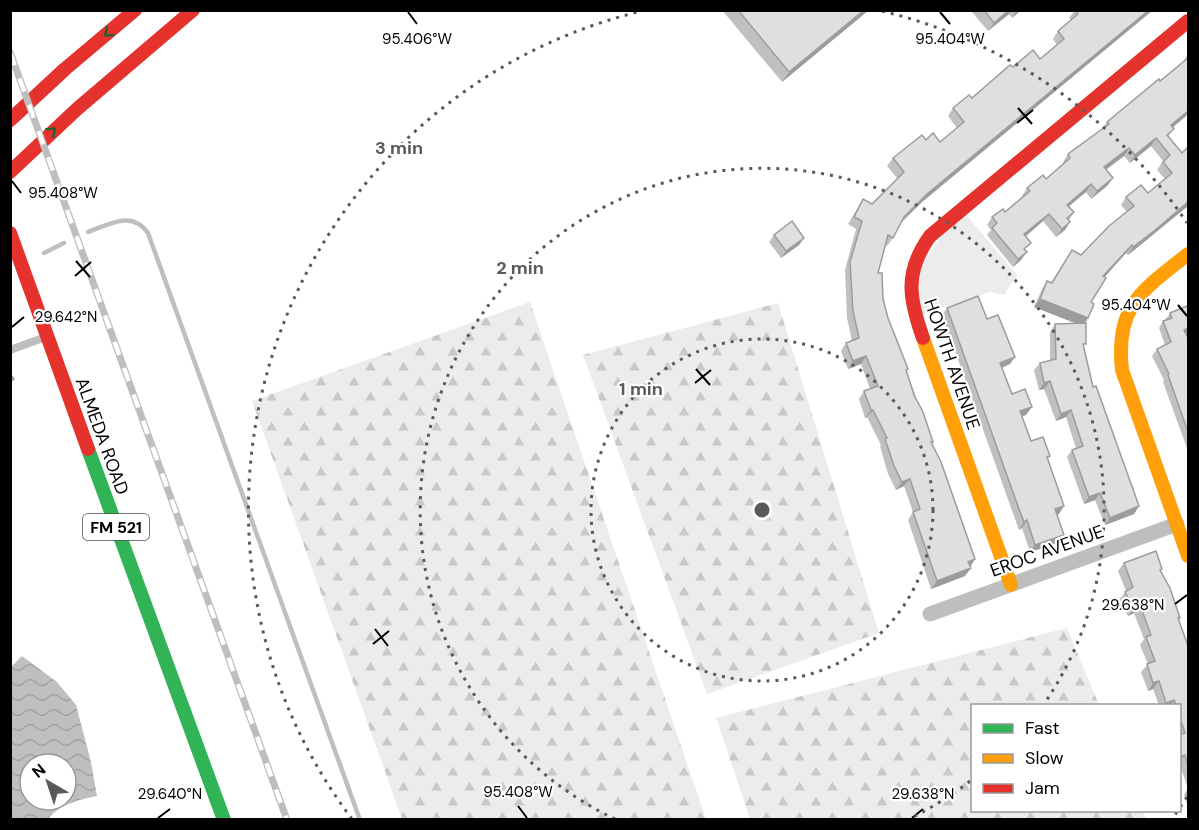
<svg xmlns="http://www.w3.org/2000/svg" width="1199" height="830" viewBox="0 0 1199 830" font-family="'DM Sans',sans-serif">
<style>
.green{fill:#ececec}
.forest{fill:url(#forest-firs)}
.water{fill:url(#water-waves);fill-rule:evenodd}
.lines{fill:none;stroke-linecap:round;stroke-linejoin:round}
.stream{stroke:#bfbfbf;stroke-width:4.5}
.lane{stroke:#bebebe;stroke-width:8}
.street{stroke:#bebebe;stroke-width:15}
.fast{stroke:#30b455;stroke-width:14}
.slow{stroke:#ff9f0a;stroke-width:14}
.jam{stroke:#e5322d;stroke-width:14}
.rail-casing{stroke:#bebebe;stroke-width:7}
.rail{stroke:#fff;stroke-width:4.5;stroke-dasharray:14;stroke-linecap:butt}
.wall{fill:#c0c0c0}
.shaded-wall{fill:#9c9c9c}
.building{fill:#dfdfdf;stroke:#9c9c9c;stroke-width:1.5}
.oneway{stroke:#1a632f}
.ticks{fill:none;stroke:#000;stroke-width:2}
.ring{fill:none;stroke:#595959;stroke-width:3;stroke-dasharray:3 6}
.labels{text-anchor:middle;stroke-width:4.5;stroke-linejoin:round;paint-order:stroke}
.shield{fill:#fff;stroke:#4c4c4c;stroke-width:1.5}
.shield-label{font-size:16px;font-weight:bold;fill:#000}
.street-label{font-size:18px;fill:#000;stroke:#fff}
.ticks-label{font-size:15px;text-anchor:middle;fill:#000;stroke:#fff;stroke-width:4.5;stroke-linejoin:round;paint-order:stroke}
.centre{fill:#595959;stroke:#fff;stroke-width:3}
.ring-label{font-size:18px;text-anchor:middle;font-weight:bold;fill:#595959;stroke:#fff;stroke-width:4.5;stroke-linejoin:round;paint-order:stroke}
</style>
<defs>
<pattern id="forest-firs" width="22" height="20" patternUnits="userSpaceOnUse" patternTransform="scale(1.5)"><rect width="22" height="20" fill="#ececec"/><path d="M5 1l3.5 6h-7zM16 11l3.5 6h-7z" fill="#c9c9c9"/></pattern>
<pattern id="water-waves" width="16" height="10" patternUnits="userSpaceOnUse" patternTransform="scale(1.5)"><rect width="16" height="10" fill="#bfbfbf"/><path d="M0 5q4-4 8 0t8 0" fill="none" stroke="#a2a2a2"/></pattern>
</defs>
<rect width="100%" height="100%" fill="#fff"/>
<polygon class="green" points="961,209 1018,276 1013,281 1004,295 989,292 915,317 911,280"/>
<g class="forest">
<polygon points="530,302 706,819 402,819 252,401"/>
<polygon points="778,303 879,633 707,694 583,355"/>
<polygon points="1067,628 1099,705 972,706 972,810 1143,811 1146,819 750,819 716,718"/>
</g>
<path class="water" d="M 22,656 L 57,682 L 76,705 L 91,762 L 97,796 C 78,800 60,804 48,819 L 11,819 L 11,667 ZM 30,764 L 66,764 L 66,800 L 30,800 Z"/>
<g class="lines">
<g class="stream">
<path d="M 88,232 C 110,224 132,210 148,233 L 360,820"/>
<polyline points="44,253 64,243"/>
</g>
<polyline class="lane" points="10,350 43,338"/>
<polyline class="street" points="930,614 1177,524"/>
<polyline class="fast" points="88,449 224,820"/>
<g class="slow">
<path d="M 1188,254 C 1142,291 1115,305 1122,370 L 1188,556"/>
<polyline points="923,338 1011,585"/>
</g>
<g class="jam">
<polyline points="10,120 65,69 135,10"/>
<polyline points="10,172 77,109 193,10"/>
<polyline points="10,233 88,449"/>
<path d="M 923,338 C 909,299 904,272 930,236 L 1188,21"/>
</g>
<defs>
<polyline id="rail" points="10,52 287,820"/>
</defs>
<use href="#rail" class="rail-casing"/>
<use href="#rail" class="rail"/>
</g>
<g class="wall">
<polygon points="722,10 869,10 782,82"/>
<polygon points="973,10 1021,10 1012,18 1009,14 988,31 972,12"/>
<polygon points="1075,10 1153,10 922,202 901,223 893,238 887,246 886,245 878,273 888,318 932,443 975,559 965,576 931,589 908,520 913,512 904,486 896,490 888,474 880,446 881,445 867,417 865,418 859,399 864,391 870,389 861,364 848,369 841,351 846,343 852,341 847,318 845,270 856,229 848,224 863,199 872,204 898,179 887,166 893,158 926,140 940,142 957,128 948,116 953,108 972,98 1013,67 1040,59 1057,45 1053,39 1058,31 1071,20 1069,18"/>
<polygon points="1188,54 1188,113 1186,116 1173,127 1168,137 1182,153 1149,238 1128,255 1126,253 1105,277 1091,302 1088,318 1085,323 1084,348 1093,387 1139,506 1134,514 1105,525 1095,500 1084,504 1067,457 1072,450 1076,448 1066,417 1056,421 1044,389 1039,390 1034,370 1040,363 1050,360 1050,332 1055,324 1077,324 1034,307 1042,289 1047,281 1051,283 1072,250 1081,255 1127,212 1121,205 1126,197 1148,193 1165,179 1157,170 1163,161 1151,146 1130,163 1124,156 1106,169 1113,178 1107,186 1091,199 1086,192 1069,206 1074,212 1069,220 1065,230 1056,237 1043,221 1026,236 1025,251 1021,260 1013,267 987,235 991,230 987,225 992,217 1005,212 1023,197 1022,196 1027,188 1046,179 1064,163 1063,162 1068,154 1102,129 1107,122 1160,81 1183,62"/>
<polygon points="774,235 804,238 799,245 781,258 769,242"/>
<polygon points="947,308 987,319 1010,364 1002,368 1012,394 1026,415 1022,416 1031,441 1050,456 1048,459 1059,514 1057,514 1058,543 1030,552 1022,528 1019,530 942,315"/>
<polygon points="1188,309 1188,333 1186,334 1188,338 1188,451 1163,382 1164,380 1152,356 1157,349 1165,345 1159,328 1163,321 1165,320 1170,313"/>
<polygon points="1124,563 1161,571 1188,646 1188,788 1179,763 1179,705 1159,705 1153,689 1148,691 1141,672 1148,664 1140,645 1144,639 1134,613 1128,616 1119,600 1126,591 1118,571"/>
<polygon points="1188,788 1188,807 1184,795"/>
</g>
<g class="shaded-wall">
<polygon points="864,10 869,10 782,82 789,72"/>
<polygon points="1009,10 1011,10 1009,14 988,31 994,23"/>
<polygon points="1017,10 1021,10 1012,18"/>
<polygon points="1149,10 1153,10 922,202 898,225 904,217 927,194"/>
<polygon points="1188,111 1186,116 1166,133 1171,125"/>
<polygon points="1156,138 1151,146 1130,163 1135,155"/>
<polygon points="1129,148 1124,156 1099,175 1104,167"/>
<polygon points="1113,178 1107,186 1091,199 1097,191"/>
<polygon points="1091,184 1086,192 1062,212 1067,205"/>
<polygon points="1188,202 1188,206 1149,238 1128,255 1133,247"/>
<polygon points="1049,214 1043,221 1019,242 1024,234"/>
<polygon points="1070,222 1065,230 1056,237 1062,229"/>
<polygon points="804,238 799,245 781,258 786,251"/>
<polygon points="1132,245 1126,253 1098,284 1103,276"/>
<polygon points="1027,252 1021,260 1013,267 1018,259"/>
<polygon points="1040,299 1088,318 1083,326 1034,307"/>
<polygon points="1188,328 1188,333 1179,336 1184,330"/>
<polygon points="866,356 861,364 848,369 853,361"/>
<polygon points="1015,357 1010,364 995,370 1000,363"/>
<polygon points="1050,381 1044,389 1039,390 1044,383"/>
<polygon points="1032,407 1026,415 1015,419 1020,411"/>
<polygon points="871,410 873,410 867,417 865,418"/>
<polygon points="1071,410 1066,417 1056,421 1061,414"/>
<polygon points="910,479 904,486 896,490 902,482"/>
<polygon points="1100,493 1095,500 1084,504 1089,497"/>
<polygon points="1064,506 1059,514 1050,517 1055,509"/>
<polygon points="1139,506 1134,514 1105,525 1110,518"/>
<polygon points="1027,520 1022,528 1019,530 1024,522"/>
<polygon points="1064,535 1058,543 1030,552 1035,545"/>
<polygon points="975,559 970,567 968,562"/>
<polygon points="971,568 965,576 931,589 937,581"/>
<polygon points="1140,605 1134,613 1128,616 1134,608"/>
<polygon points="1159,681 1153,689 1148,691 1153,683"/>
<polygon points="1174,700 1171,705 1165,705 1166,703"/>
<polygon points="1185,755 1179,763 1179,757"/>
</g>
<g class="building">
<polygon points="738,10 864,10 789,72"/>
<polygon points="984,10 1009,10 994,23"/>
<polygon points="1075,10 1149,10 927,194 904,217 893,238 888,235 878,273 882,273 883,299 888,318 908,369 906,370 914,395 923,412 933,442 931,442 941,462 975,559 968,562 971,568 937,581 913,512 920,509 910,479 902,482 894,466 885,439 887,438 873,410 871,410 864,391 878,386 866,356 853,361 846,343 859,338 853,311 850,262 862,221 854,217 863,199 872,204 904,172 893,158 922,135 926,140 933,133 940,142 964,122 953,108 969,95 972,98 1010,65 1013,67 1033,50 1040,59 1064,39 1058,31 1078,14"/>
<polygon points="1188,58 1188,111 1171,125 1174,129 1167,135 1182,153 1188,147 1188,202 1154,231 1133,247 1132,245 1103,276 1106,278 1091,302 1094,304 1088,318 1040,299 1047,281 1052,283 1072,250 1081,255 1109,226 1134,206 1126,197 1141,185 1148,193 1172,173 1163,162 1170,155 1156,138 1135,155 1129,148 1104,167 1113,178 1097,191 1091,184 1067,205 1074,212 1067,218 1070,222 1062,229 1049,214 1024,234 1031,243 1024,249 1027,252 1018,259 992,228 997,223 992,217 1003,209 1005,212 1030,191 1027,188 1043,175 1046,179 1070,158 1068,154 1109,124 1107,122 1159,79 1160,81"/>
<polygon points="792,221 804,238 786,251 774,235"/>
<polygon points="978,296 987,319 998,315 1015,357 1000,363 1012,394 1025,389 1032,407 1020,411 1031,441 1043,437 1050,456 1047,457 1064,506 1055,509 1064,535 1035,545 1027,520 1024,522 1019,509 947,308"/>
<polygon points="1187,306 1188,309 1188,328 1184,330 1188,338 1188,432 1168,375 1169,374 1157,349 1171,342 1163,321 1172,318 1170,313"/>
<polygon points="1086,323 1086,344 1083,344 1093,387 1096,386 1139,506 1110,518 1100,493 1089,497 1072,450 1083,446 1071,410 1061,414 1050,381 1044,383 1040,363 1056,359 1055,324"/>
<polygon points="10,374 14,379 10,382"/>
<polygon points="1156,551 1162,569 1160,570 1170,588 1180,618 1178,618 1188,646 1188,765 1185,755 1179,757 1179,735 1185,733 1179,715 1179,705 1176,705 1174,700 1166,703 1159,681 1153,683 1147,664 1155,661 1146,637 1151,635 1140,605 1134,608 1125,592 1133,587 1124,563"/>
</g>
<defs><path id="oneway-chevron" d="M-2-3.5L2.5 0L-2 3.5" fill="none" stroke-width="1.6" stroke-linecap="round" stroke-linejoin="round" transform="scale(1.5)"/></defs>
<g class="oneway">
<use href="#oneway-chevron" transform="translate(108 33) rotate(140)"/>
<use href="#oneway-chevron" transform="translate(52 131) rotate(-42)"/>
</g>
<path class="ticks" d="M 408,12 L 417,24M 940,12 L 950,24M 1018,108 L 1032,124M 1017,123 L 1033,110M 12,181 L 21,193M 76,261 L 90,277M 75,276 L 91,262M 1178,305 L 1187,316M 12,327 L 24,317M 696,369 L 710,385M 695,383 L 711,370M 1175,604 L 1187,595M 375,629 L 388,646M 373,644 L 389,631M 518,806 L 527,818M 158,818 L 170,809M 912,818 L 923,809"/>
<g class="ring">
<circle cx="762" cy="510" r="171"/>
<path d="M970 781A342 342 0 0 1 909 819M615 819A342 342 0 1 1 1044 704"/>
<path d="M1187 797A513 513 0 0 1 1172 819M352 819A513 513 0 0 1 642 11M882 11A513 513 0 0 1 1187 223"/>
</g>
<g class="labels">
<rect class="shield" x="83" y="514" width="66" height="26" rx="4.5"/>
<g class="shield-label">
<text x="116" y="533">FM 521</text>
</g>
<g class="street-label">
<text transform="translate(952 364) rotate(71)" y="6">HOWTH AVENUE</text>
<text transform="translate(102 436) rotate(70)" y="6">ALMEDA ROAD</text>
<text transform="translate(1047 551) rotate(-20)" y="6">EROC AVENUE</text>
</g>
</g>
<g class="ticks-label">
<text x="417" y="44">95.406°W</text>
<text x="950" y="44">95.404°W</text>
<text x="63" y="198">95.408°W</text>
<text x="1136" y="310">95.404°W</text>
<text x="66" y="322">29.642°N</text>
<text x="1133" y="610">29.638°N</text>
<text x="518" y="797">95.408°W</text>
<text x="170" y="799">29.640°N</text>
<text x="923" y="799">29.638°N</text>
</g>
<circle cx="762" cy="510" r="9" class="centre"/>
<g class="ring-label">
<text x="399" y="154">3 min</text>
<text x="520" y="274">2 min</text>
<text x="641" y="395">1 min</text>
</g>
<rect width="1199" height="830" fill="none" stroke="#000000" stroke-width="24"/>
<rect x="971" y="704" width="210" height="108" fill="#ffffff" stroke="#999999" stroke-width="1.5"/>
<rect x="983" y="724" width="30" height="9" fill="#30b455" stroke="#999999" stroke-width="1.5"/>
<text x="1025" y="734" font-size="18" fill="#000000">Fast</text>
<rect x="983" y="754" width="30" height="9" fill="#ff9f0a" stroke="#999999" stroke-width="1.5"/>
<text x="1025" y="764" font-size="18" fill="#000000">Slow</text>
<rect x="983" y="784" width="30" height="9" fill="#e5322d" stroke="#999999" stroke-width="1.5"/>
<text x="1025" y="794" font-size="18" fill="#000000">Jam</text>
<g transform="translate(48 782) rotate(321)"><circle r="28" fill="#ffffff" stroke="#999999" stroke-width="1.5"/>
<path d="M0-4.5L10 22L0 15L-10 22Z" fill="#595959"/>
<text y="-9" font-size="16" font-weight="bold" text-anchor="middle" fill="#000000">N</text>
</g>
</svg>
